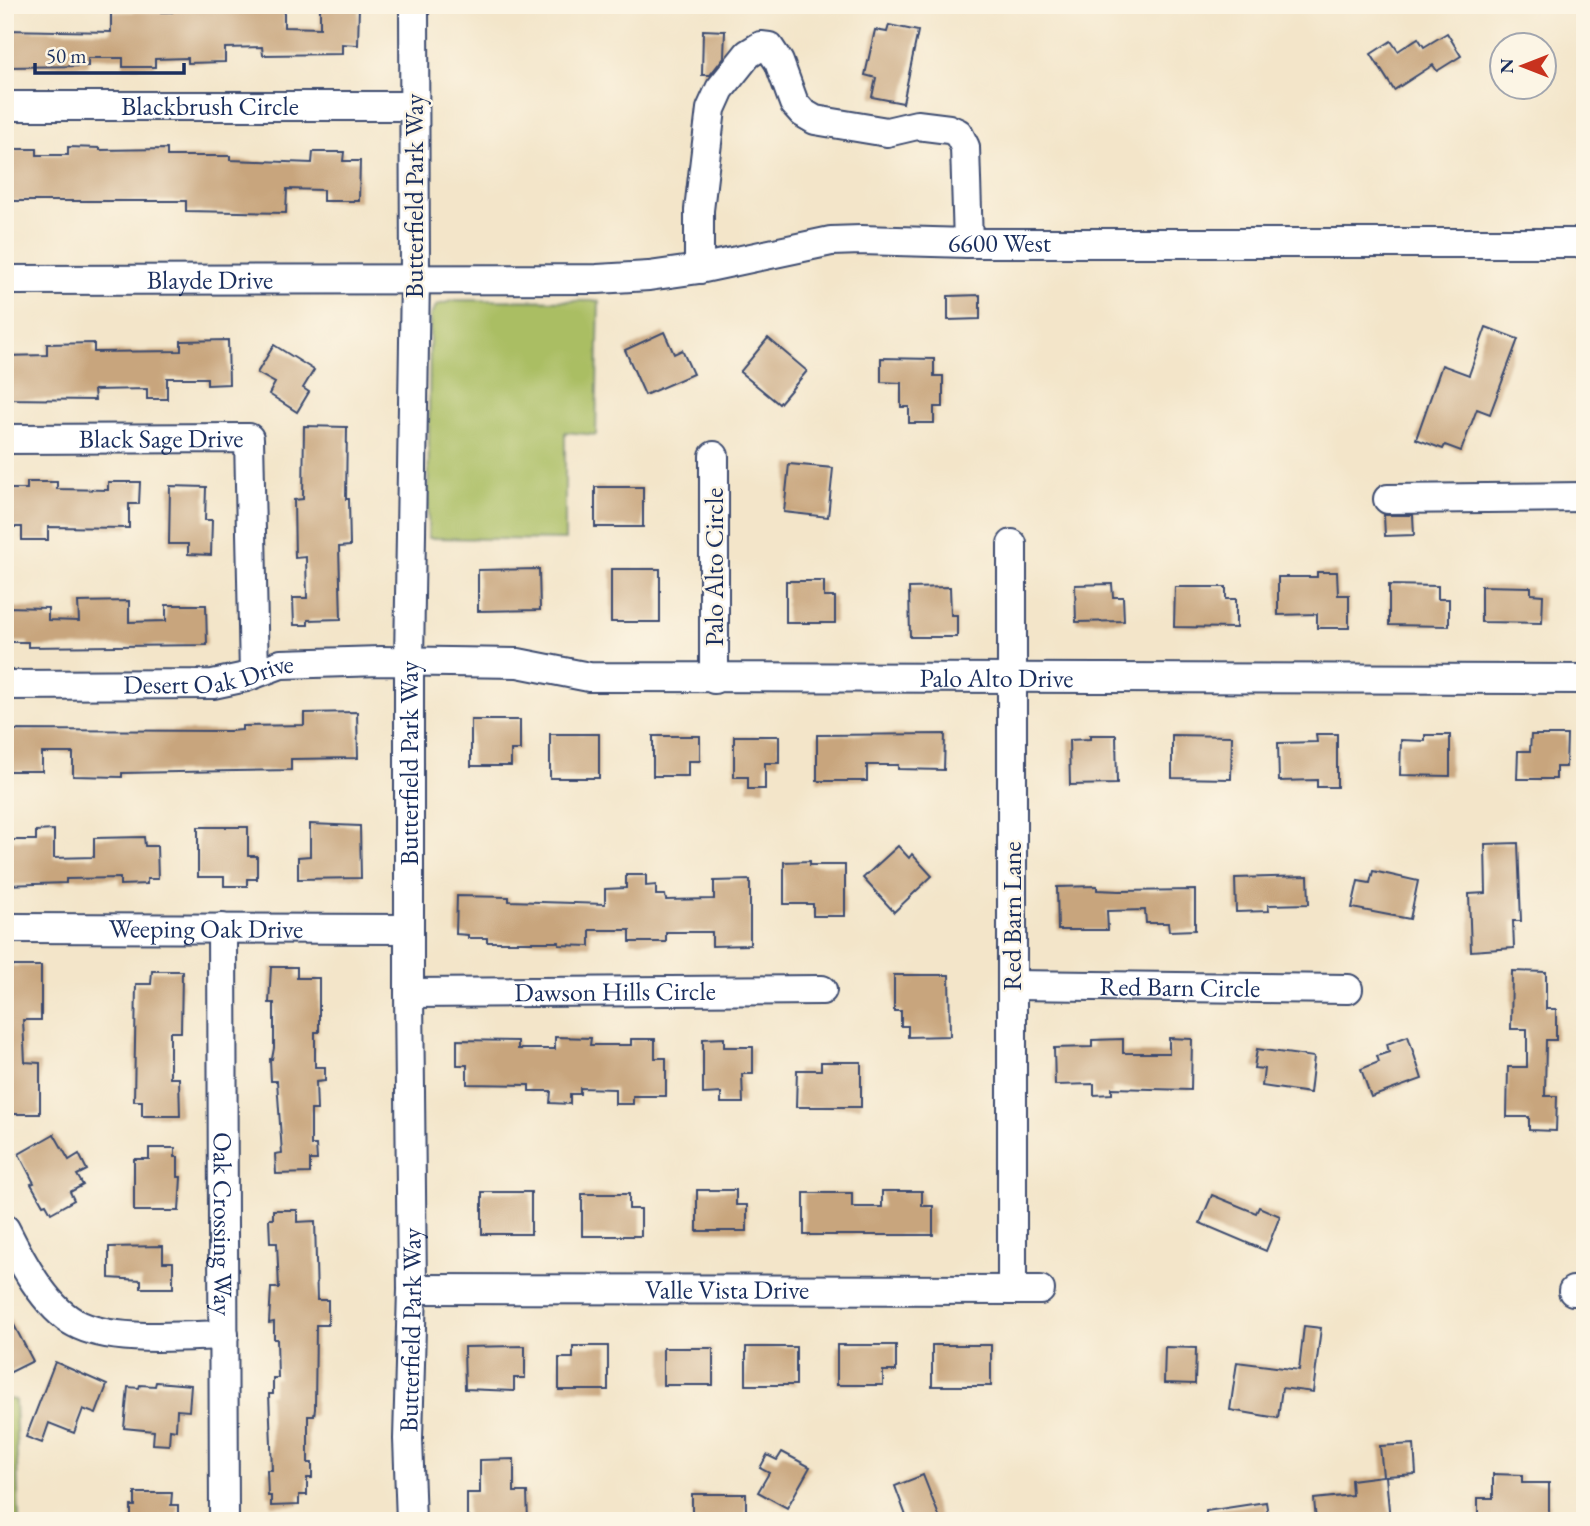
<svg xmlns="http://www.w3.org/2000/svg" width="1590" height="1526" viewBox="0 0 1590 1526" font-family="'EB Garamond',serif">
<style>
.green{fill:#aabe63;stroke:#627660;stroke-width:2}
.building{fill:#c8a57d}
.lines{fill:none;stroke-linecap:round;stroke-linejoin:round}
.minor-casing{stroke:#3b4a6e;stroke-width:32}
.minor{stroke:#fff;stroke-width:28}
.labels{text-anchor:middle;stroke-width:5;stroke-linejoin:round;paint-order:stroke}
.street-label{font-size:26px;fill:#1b2f5e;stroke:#fcf5e5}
</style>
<rect width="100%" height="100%" fill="#fcf5e5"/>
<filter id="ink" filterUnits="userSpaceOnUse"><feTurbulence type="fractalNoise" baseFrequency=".0143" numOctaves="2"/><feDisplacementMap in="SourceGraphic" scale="14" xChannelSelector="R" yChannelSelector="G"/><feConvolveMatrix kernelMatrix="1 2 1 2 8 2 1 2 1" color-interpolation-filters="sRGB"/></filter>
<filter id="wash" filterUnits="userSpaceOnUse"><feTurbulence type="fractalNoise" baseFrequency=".00686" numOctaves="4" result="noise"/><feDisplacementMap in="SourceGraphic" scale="28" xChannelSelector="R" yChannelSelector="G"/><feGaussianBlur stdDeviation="1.57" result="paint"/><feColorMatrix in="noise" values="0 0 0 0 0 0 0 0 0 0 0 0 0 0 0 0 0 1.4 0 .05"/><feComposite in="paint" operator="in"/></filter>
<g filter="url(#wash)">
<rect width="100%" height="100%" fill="#f3e5c9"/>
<g class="green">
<polygon points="455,300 599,301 596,435 565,432 565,540 428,538 430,316 437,305"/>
<polygon points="5,1399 15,1400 19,1521 5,1521"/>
</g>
<g id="blocks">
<g class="building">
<polygon points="241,5 284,5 284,27 320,28 320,5 359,5 358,45 342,44 342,54 263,55 262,47 225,48 225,62 188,63 188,58 155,59 155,67 123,67 123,58 88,58 88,66 5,67 5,30 111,32 111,12 172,12 172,10 241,9"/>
<polygon points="889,25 918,31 903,103 872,97 876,78 865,75 875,30 887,32"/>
<polygon points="703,30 725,31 724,57 710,75 702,75"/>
<polygon points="1447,33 1461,56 1437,71 1433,65 1394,90 1371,54 1391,41 1398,51 1418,38 1424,47"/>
<polygon points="68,147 100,148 100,150 167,149 167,156 230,156 230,160 312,163 313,152 344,152 343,161 360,161 359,201 323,201 323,190 287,189 286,213 186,211 186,201 5,201 5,149 37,149 37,155 68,155"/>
<polygon points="980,295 980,319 948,320 948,296"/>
<polygon points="1486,327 1518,339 1490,414 1477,409 1461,451 1445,445 1443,449 1416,439 1442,365 1469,375"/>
<polygon points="664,332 674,354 682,350 693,374 645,395 625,350"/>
<polygon points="768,338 807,371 779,404 740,372"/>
<polygon points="228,340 229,384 207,385 207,378 167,378 167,399 147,399 147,389 94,390 95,400 5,399 5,356 47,355 47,344 94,343 94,352 181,351 181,341"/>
<polygon points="274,345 314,370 303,388 309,392 297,412 269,394 275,383 257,373"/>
<polygon points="881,358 934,359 934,376 943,376 943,407 934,407 934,423 909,423 909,407 901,407 901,383 881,382"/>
<polygon points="304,426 347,427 346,499 349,499 350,546 339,547 341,619 308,620 308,625 294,625 293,598 307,598 306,557 295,558 294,500 303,499"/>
<polygon points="789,464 833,468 828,517 784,512"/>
<polygon points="27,482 57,482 57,489 108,490 108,482 140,482 139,504 129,504 129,528 48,527 48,540 22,540 22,527 5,527 5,489 27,489"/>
<polygon points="170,486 206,487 205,520 212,520 211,555 188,554 188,544 169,544"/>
<rect x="595" y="487" width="48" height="40"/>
<polygon points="1384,515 1413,515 1414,535 1385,536"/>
<polygon points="539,569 540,610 478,611 478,570"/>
<rect x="611" y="569" width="49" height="53"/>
<polygon points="1317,572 1337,572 1338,595 1349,595 1349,628 1317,628 1317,614 1278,615 1278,577 1317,577"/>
<polygon points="786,581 824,581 824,597 835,597 835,623 786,623"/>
<polygon points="1112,584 1113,597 1123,597 1124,621 1076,622 1075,585"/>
<polygon points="1389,585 1438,586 1438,599 1449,599 1449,626 1389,625"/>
<polygon points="1481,586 1531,587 1531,594 1543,595 1542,623 1481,622"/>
<polygon points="950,587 951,615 957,615 957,637 910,637 909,588"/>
<polygon points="1175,587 1226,587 1226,599 1236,599 1236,628 1174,627"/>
<polygon points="129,601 129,622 166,621 166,605 206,605 207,645 28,647 28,642 5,642 5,607 48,608 48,620 79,621 78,602"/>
<polygon points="357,712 358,758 291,759 291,770 122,773 122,777 73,776 73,753 42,753 42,771 5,771 5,730 230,731 242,730 242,726 304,725 304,713"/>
<polygon points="471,720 520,720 520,750 511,750 511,766 471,766"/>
<rect x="550" y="734" width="49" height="44"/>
<polygon points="945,734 944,770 898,769 898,765 867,765 867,781 817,781 817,735"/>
<polygon points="1316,734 1337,734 1337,787 1317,787 1317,780 1279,781 1278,743 1317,742"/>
<polygon points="1090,735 1116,735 1117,784 1070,785 1069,740 1090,739"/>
<polygon points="1172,735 1232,736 1231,779 1172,778"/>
<polygon points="1425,735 1450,735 1450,776 1400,775 1401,740 1425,741"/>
<polygon points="1531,735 1567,735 1566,767 1556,767 1556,779 1517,779 1518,751 1530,751"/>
<polygon points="653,736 700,736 700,761 688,761 688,776 653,776"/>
<polygon points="734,736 779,736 779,763 765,763 765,789 748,789 748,777 734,777"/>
<polygon points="310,824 360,826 361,878 298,879 298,857 310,856"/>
<polygon points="198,827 248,827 248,856 257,856 257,879 247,879 247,886 224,886 224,877 198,877"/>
<polygon points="54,830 54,858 94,857 94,838 144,837 145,846 157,846 158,879 147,879 147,884 120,885 120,878 66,879 66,883 5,885 5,840 36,840 36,831"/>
<polygon points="1518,843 1521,921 1513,921 1514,948 1471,951 1469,894 1486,893 1485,844"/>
<polygon points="898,846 909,858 912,854 932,876 894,912 863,878"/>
<polygon points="810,861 810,865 845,865 845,916 813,916 813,904 784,904 784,862"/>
<polygon points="1373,871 1418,881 1410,919 1352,908 1358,881 1370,883"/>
<polygon points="626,875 646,875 646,886 656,885 656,895 665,895 666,900 714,899 714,881 750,880 750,945 712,946 712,932 666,932 666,942 630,942 630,930 590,930 590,946 559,945 559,942 487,942 487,938 468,938 468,935 456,934 457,896 509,897 509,901 605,904 605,889 626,888"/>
<polygon points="1308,876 1309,904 1268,905 1269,911 1236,912 1235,878"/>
<polygon points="1097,886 1097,890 1119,891 1195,890 1195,930 1169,931 1168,923 1146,923 1145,910 1107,911 1108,930 1058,930 1057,887"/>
<polygon points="5,966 41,966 41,1020 23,1020 25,1062 40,1063 40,1114 5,1114"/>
<polygon points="271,967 297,967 297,978 319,978 319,1032 315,1032 315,1067 325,1067 325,1081 316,1082 317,1110 311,1110 311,1145 316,1145 317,1160 310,1160 310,1173 276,1174 275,1154 282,1153 277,1081 271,1081 270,1059 272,1059 274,1048 274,1003 269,1003"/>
<polygon points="152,971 182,971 181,1032 170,1032 170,1078 179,1078 180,1116 142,1116 142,1101 134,1101 136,984 151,984"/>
<polygon points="1512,971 1546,972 1546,1009 1556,1009 1556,1040 1546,1040 1545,1096 1557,1096 1556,1131 1529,1130 1529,1117 1507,1117 1508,1067 1527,1067 1527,1029 1511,1029"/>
<polygon points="894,975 949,975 950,1036 908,1037 908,1026 901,1026 901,1011 894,1011"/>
<polygon points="1408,1036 1422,1079 1371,1097 1361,1069 1379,1062 1377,1056 1389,1052 1387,1044"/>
<polygon points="555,1037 591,1038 590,1045 631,1045 631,1039 655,1039 655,1058 666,1058 666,1096 633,1096 633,1104 615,1104 615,1089 580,1088 580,1094 570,1094 570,1104 550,1103 551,1091 529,1091 529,1085 467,1084 467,1065 457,1065 457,1040 518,1041 518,1049 555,1049"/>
<polygon points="724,1038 724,1047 753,1047 753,1074 742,1074 743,1103 721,1103 721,1093 703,1094 703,1039"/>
<polygon points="1169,1038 1192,1039 1191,1090 1112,1088 1112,1094 1094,1095 1094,1084 1055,1085 1054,1048 1092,1047 1092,1040 1123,1039 1123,1053 1169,1053"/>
<polygon points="1257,1049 1314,1057 1310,1093 1262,1086 1264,1069 1254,1068"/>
<polygon points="821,1062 861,1062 861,1107 796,1107 797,1070 821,1070"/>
<polygon points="54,1134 69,1160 79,1154 87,1170 77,1175 83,1185 70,1192 74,1200 51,1213 46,1204 43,1205 31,1184 34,1183 19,1154"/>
<polygon points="149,1148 175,1148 175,1157 178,1157 178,1177 181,1177 179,1211 134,1211 134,1159 149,1159"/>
<polygon points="697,1190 736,1190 736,1205 747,1205 747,1231 697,1231"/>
<polygon points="882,1191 922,1191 922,1206 933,1206 933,1235 804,1235 804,1193 852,1193 852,1207 882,1207"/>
<rect x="482" y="1192" width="49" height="42"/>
<polygon points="582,1194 629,1194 629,1209 641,1209 641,1236 582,1236"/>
<polygon points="1212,1195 1256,1213 1259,1207 1280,1216 1266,1251 1200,1223"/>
<polygon points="273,1210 297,1210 297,1222 315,1221 317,1300 328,1300 328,1325 316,1325 315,1409 314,1416 308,1416 308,1463 312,1463 312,1478 307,1478 307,1495 299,1495 299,1505 271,1506 271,1496 268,1496 267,1470 272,1470 269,1394 273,1394 273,1378 278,1378 277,1339 274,1339 274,1322 269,1323 271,1288 279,1288 277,1243 270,1243 269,1219 273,1219"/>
<polygon points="163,1246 163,1262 173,1262 173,1288 141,1288 141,1280 109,1278 109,1247"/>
<polygon points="5,1308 33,1361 5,1375"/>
<polygon points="1304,1326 1321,1328 1313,1392 1282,1388 1278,1418 1230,1410 1237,1362 1299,1370"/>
<polygon points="837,1345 896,1345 896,1371 883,1371 883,1385 837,1385"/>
<rect x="932" y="1345" width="59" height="41"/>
<polygon points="525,1346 525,1378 514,1378 514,1391 465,1389 464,1347"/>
<polygon points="573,1346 608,1346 608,1390 559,1390 559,1358 573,1358"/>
<rect x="746" y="1347" width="50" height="38"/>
<polygon points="1165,1347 1196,1348 1195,1384 1164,1383"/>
<rect x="663" y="1348" width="50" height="37"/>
<polygon points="55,1362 107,1385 96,1414 83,1409 74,1433 49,1423 42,1443 26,1437"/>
<polygon points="156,1382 191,1385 189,1411 177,1410 176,1430 170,1429 169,1445 153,1444 154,1431 124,1428 128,1387 139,1388 140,1385 155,1386"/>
<polygon points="1414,1444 1416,1474 1386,1476 1390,1521 1316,1521 1314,1499 1352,1495 1351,1480 1383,1476 1380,1446"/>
<polygon points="782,1452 810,1467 787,1508 758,1492 769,1473 760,1468 767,1455 777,1460"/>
<polygon points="514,1459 514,1492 527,1492 528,1521 481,1521 481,1517 467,1517 467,1493 480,1493 480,1460"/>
<polygon points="1493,1474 1522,1475 1522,1483 1549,1483 1549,1521 1478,1521 1478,1498 1493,1498"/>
<polygon points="923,1475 941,1521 908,1521 895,1486"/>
<polygon points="135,1493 172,1493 171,1505 178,1505 178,1521 131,1521 131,1506 135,1506"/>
<rect x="692" y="1494" width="54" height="27"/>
<polygon points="1266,1502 1269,1521 1206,1521 1206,1511"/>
</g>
</g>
</g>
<g filter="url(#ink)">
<use href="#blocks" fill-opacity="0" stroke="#3b4a6e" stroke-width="2"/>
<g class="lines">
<defs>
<g id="minor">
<path id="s1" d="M 5,106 L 414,106"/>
<polyline points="699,269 699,210 711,109 720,89 748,54 761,46 769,47 779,62 794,103 803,113 815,120 887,132 917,125 949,129 958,133 965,147 968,243"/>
<path id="s2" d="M 5,280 L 597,279 L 649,276 L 699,269 L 831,241 L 861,240 L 968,243 L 1585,243"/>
<path id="s3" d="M 5,439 L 249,438 L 254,674"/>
<polyline points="714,456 714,679"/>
<polyline points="1388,499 1585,497"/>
<polyline points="1012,544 1012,1288"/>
<path id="s4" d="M 5,685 L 213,684 L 246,677 L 281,664 L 381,661 L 518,663 L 589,677 L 1585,679"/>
<path id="s5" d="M 5,928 L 409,929"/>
<path id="s6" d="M 222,928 L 224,1521"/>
<path id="s7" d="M 1012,985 L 1348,989"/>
<path id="s8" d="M 409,993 L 822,990"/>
<path d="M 5,1229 C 20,1259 45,1307 75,1323 C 111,1343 183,1336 224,1335"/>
<path id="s9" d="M 412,1289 L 1040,1290"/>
<polyline points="1573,1291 1585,1291"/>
<path id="s10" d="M 411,1521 L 408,1439 L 412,1289 L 409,993 L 409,661 L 415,278 L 414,5"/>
</g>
</defs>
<use href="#minor" class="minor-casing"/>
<use href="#minor" class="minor"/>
</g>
</g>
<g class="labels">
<g class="street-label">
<text dy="9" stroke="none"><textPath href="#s1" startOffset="205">Blackbrush Circle</textPath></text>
<text transform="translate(414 196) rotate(-90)" y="9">Butterfield Park Way</text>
<text dy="9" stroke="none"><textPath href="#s2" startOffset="998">6600 West</textPath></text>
<text dy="9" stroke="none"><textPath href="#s2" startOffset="205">Blayde Drive</textPath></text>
<text dy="9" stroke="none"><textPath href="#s3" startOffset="156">Black Sage Drive</textPath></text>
<text transform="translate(714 567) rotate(-90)" y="9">Palo Alto Circle</text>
<text dy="9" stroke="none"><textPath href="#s4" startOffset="205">Desert Oak Drive</textPath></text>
<text dy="9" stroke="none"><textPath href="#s4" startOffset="996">Palo Alto Drive</textPath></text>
<text dy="9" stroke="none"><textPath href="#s10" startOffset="758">Butterfield Park Way</textPath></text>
<text transform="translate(1012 916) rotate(-90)" y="9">Red Barn Lane</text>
<text dy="9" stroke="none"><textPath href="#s5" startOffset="201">Weeping Oak Drive</textPath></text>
<text dy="9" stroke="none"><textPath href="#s7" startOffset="168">Red Barn Circle</textPath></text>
<text dy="9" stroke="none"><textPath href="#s8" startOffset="206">Dawson Hills Circle</textPath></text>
<text dy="9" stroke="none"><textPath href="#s6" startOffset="296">Oak Crossing Way</textPath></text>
<text dy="9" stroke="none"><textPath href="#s9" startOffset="315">Valle Vista Drive</textPath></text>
<text dy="9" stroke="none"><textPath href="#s10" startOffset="191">Butterfield Park Way</textPath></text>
</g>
</g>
<rect width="1590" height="1526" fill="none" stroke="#fcf5e5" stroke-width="28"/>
<g transform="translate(1523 66) rotate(270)"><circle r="33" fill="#fcf5e5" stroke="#a2a6af" stroke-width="2"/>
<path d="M0-5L12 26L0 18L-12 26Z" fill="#c8321e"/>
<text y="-10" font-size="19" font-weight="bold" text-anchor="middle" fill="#1b2f5e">N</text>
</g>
<path d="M35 63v10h149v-10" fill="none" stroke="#1b2f5e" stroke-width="3.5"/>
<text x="46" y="63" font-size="21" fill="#1b2f5e" stroke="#fcf5e5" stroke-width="5" paint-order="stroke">50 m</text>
</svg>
